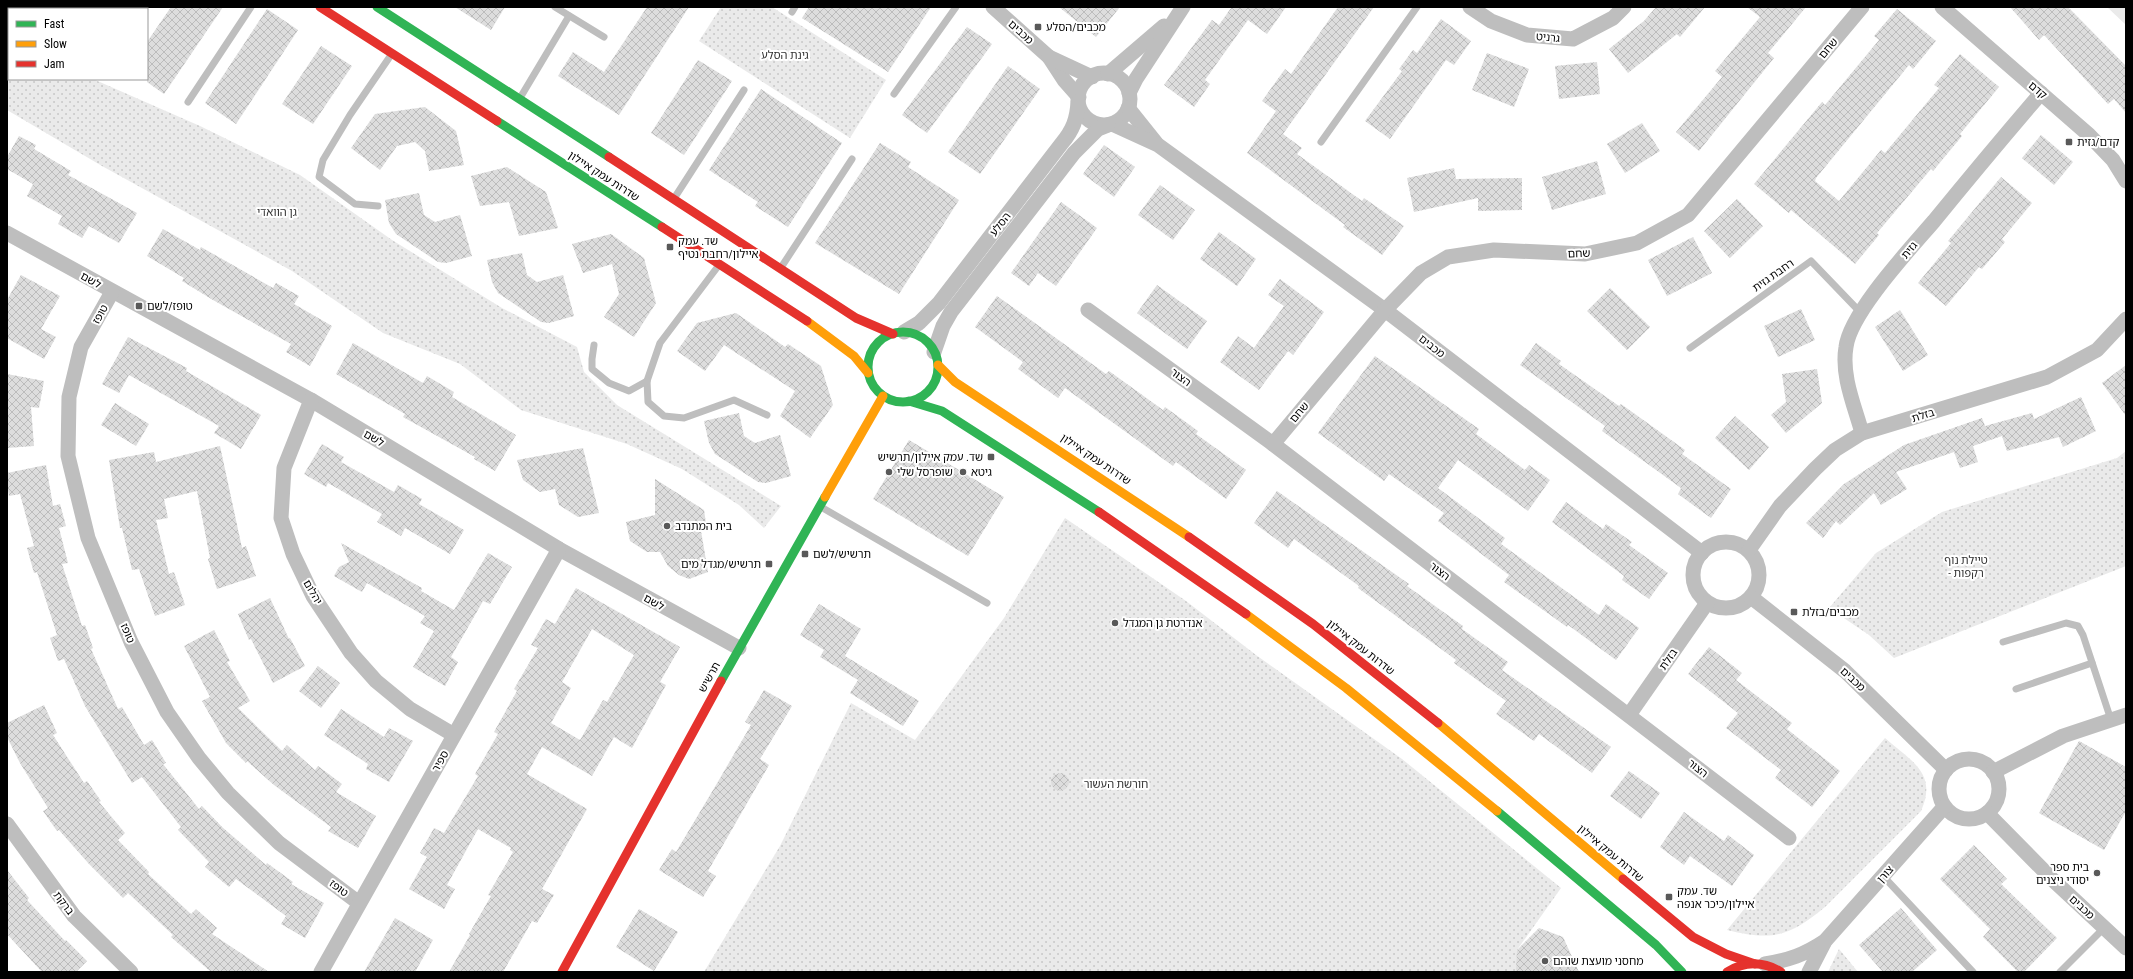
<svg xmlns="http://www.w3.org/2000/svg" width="2133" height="979" viewBox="0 0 2133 979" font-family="'Roboto Condensed','Noto Sans Hebrew',sans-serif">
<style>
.grass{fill:#eaeaea}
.park{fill:url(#park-dots)}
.building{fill:url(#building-cross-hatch);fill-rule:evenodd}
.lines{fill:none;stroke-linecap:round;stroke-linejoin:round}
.lane{stroke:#bebebe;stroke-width:7}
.street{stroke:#bebebe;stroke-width:15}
.fast{stroke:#30b455;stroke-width:9}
.slow{stroke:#ff9f0a;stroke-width:9}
.jam{stroke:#e5322d;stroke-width:9}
.poi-dot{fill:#595959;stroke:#fff;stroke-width:1.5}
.labels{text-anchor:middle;stroke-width:4;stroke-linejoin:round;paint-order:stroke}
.poi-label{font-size:11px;fill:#000;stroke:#fff;text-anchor:start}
.street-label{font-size:11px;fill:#000;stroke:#fff}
.park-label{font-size:11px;fill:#303030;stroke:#fff}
</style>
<defs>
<pattern id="park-dots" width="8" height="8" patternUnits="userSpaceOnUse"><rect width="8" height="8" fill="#eaeaea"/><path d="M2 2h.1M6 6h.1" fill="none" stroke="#c7c7c7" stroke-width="1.8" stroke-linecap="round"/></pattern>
<pattern id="building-cross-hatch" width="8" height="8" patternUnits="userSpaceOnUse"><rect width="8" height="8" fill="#ddd"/><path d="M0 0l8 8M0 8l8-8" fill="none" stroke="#bcbcbc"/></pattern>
</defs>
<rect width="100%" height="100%" fill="#fff"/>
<polygon class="grass" points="2107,7 2126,7 2126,25"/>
<g class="park">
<polygon points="721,7 772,7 886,80 850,138 699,41"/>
<polygon points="7,37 9,38 9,79 93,79 200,126 300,175 392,240 502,308 577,347 584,372 617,405 781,506 764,528 739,505 682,469 627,444 521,410 460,364 383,333 292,271 102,166 7,110"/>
<polygon points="2126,451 2126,566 1894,658 1869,635 1829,608 1876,553 1942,512 2117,458"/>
<polygon points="1065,518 1186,601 1256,655 1402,759 1561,888 1517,950 1517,972 704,972 780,846 851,703 915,740 1004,618"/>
<path d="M 1885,738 C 1911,761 1938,773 1921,811 L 1825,907 C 1789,937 1772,941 1727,930 Z"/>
<polygon points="1839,949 1858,972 1828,972"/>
</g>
<g class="building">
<polygon points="171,7 223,7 164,94 147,82 147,42"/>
<polygon points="455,7 505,7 491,30"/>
<polygon points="647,7 689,7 619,115 558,76 573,52 604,72"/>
<polygon points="809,7 931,7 888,72 802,18"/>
<polygon points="1059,7 1120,7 1096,37"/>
<polygon points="1229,7 1286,7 1267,34 1248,20 1205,80 1210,84 1194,107 1164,85 1212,20 1219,25 1231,8"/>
<polygon points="1338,7 1374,7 1283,134 1302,148 1297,154 1362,201 1364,198 1404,226 1382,255 1343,227 1345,225 1247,153 1276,111 1262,101 1285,69 1291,74"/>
<polygon points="1656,7 1705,7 1680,37 1677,34 1628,73 1609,49 1644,21"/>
<polygon points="1747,7 1806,7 1768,53 1774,58 1699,151 1676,132 1722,77 1715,71 1760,17"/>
<polygon points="2010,7 2068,7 2126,66 2126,113 2114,99 2108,104 2044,35 2039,40"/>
<polygon points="267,9 298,30 236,124 205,103"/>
<polygon points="1897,9 1936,41 1913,69 1909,65 1816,178 1815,181 1839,201 1881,150 1885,153 1939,88 1934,85 1960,54 1999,87 1960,134 1962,136 1933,171 1931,169 1877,233 1879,235 1855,264 1791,210 1789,213 1754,184 1822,102 1825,105 1879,40 1874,36"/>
<polygon points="1441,19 1471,41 1454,65 1446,60 1390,139 1365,121 1402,71 1399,69 1413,50 1417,53"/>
<polygon points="967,27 992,44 927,133 902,115"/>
<polygon points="321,46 352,66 313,124 282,104"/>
<polygon points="1487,53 1529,69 1514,107 1472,90"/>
<polygon points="698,60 732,81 684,155 651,133"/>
<polygon points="1597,62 1600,94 1559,99 1555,66"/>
<polygon points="1008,66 1040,89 980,174 948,152"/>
<polygon points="761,89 842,143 788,227 755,206 758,202 709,170"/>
<polygon points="425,107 456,131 464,165 429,171 425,151 415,142 397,146 380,170 351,148 375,114"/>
<polygon points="1642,123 1660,151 1625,173 1607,144"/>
<polygon points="2041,135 2073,162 2054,185 2022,158"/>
<polygon points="19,136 36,145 34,149 71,171 68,175 137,213 119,243 89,226 82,238 58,224 62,216 27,196 33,184 7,169 7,157"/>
<polygon points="880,143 911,162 908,167 959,200 899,294 815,243"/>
<polygon points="1104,145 1135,167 1114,197 1083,174"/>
<polygon points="1597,161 1606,194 1552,210 1542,177"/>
<polygon points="507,167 546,192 558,228 519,236 509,202 480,206 471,176"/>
<polygon points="1454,168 1456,179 1522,178 1522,210 1478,211 1478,198 1414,212 1407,178"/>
<polygon points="2001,177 2032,203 2002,239 2005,242 1982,269 1979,267 1946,306 1918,283 1951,243 1948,241"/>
<polygon points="1160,185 1195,210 1173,240 1138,215"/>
<polygon points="419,193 424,215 435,222 460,215 472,256 446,263 438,262 396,234 389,223 385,200"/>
<polygon points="1737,199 1763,226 1730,258 1704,231"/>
<polygon points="1061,202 1097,228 1056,286 1038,273 1029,286 1011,273"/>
<polygon points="163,229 200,250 201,247 273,288 276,283 299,296 294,304 332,326 310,366 286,352 291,344 213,300 182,281 184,278 147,256"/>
<polygon points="1219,232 1256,259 1237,286 1200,259"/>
<polygon points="611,234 644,258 656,303 634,337 604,317 619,294 612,264 583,273 572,244"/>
<polygon points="1693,237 1712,273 1667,296 1648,260"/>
<polygon points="522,253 527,275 537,282 563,275 574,316 549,323 541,322 498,293 492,282 487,260"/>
<polygon points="21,275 60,296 41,329 56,337 44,359 7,338 7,300"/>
<polygon points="1280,279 1324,312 1293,355 1288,351 1259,390 1220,362 1238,336 1254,348 1284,306 1268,295"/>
<polygon points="1157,285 1207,321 1187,349 1137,313"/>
<polygon points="1610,288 1650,327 1627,350 1587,311"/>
<polygon points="997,296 1106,374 1109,371 1163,410 1165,407 1198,431 1196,434 1246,470 1226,499 1176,462 1173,466 1065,388 1058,398 1018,369 1023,362 975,327"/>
<polygon points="1801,309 1815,340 1778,357 1764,326"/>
<polygon points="1900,310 1928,355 1903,371 1875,327"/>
<polygon points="736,313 785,347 788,344 821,366 833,405 810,438 780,416 795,391 724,345 705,371 677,351 697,323"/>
<polygon points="128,337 187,368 186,371 261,415 241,449 214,433 219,426 129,375 119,393 102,384"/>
<polygon points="353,343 423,383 427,376 454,392 452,397 516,435 495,471 474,459 475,457 403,417 405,414 336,374"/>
<polygon points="1536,343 1561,361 1559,364 1619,406 1621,404 1685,450 1682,454 1731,489 1711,518 1678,494 1681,488 1602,431 1605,426 1520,365"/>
<polygon points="1375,356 1479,429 1476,434 1525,470 1529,465 1550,480 1528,511 1458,460 1438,488 1505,538 1501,544 1599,615 1606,604 1639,628 1616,660 1568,625 1567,627 1504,582 1509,575 1438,521 1444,513 1389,474 1384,481 1318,433"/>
<polygon points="2126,365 2126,416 2102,383"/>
<polygon points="1817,369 1822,403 1786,433 1771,415 1786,402 1782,374"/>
<polygon points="7,374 44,381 39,408 31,407 34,446 7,448"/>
<polygon points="2081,397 2096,431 2063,447 2059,437 2007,451 2002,436 1973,446 1978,462 1960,468 1954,452 1896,472 1907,489 1881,505 1874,493 1840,525 1836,521 1823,538 1806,523 1844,484 1904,445 1982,418 1985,426 2032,413 2034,419"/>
<polygon points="115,403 149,424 136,446 101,425"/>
<polygon points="739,413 744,436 755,443 780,435 791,476 766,483 758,482 715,454 709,443 704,421"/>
<polygon points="1735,416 1769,447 1749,470 1715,438"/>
<polygon points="909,440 1004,497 968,556 873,499"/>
<polygon points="322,444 344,457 341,462 394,492 398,485 422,499 419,504 464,530 450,554 405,528 401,536 377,522 382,514 328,483 326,487 304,474"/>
<polygon points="220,446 242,548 246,546 256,576 217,589 208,559 210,558 197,491 164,499 168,518 156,520 169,574 174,572 185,605 155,616 139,569 132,570 122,528 120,528 109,460 154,452 156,462"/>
<polygon points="583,448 599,513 578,517 559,505 555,489 540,492 523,480 517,460"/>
<polygon points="46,465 53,506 60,504 66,526 59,528 68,563 62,564 82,626 85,625 93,648 91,649 118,709 122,707 144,745 152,740 166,763 163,764 199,809 202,806 222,827 266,865 267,863 293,882 291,884 324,903 305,938 281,924 286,916 236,879 229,887 205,867 209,862 178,830 181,827 142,777 132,783 85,706 64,659 58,661 50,638 57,635 37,572 34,573 27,548 34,546 20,494 9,496 7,484 7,473"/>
<polygon points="655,479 704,510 707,530 701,531 708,572 689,579 679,575 668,566 660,552 647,552 630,541 626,522 655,515"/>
<polygon points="1277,491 1409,584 1407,586 1463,626 1462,629 1508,662 1502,670 1611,747 1592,773 1539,734 1534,741 1496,714 1506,701 1454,663 1456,660 1358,588 1359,586 1294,539 1288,548 1254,523"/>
<polygon points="1566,502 1603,529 1606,524 1632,542 1629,545 1668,573 1649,599 1622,580 1624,576 1552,522"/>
<polygon points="341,543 422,588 421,591 454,610 488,553 512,567 490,604 483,601 451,657 458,662 445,686 413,667 434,631 420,623 425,616 367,583 362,592 334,576 339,567 349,562"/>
<path d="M 576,588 L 680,647 L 660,682 L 666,685 L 632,748 L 614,737 L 592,776 L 542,747 L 527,774 L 587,809 L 542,889 L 554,895 L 537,923 L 532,921 L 503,972 L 449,972 L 470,935 L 469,934 L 491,896 L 488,895 L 513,852 L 510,850 L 511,848 L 478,829 L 447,885 L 455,889 L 444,909 L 409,889 L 427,857 L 420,853 L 434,828 L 444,833 L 478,776 L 475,774 L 498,734 L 494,732 L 517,691 L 514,689 L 538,648 L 531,645 L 546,619 L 555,624 ZM 592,629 L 634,655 L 607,702 L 603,700 L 580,740 L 551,723 L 571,688 L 562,682 Z"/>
<polygon points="270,598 289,639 290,638 305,666 273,683 251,639 249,640 238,614"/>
<polygon points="819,604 861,629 845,656 919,701 903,726 850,693 858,680 820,657 824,650 800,635"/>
<polygon points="214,630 230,661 227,662 250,701 238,708 282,751 287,745 315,770 318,766 342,784 336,792 376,816 358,848 328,831 331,827 274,785 247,761 246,763 226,743 202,701 210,697 184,646"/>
<polygon points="1709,647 1742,673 1736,680 1792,723 1787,729 1840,771 1812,807 1775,778 1781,770 1726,728 1738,713 1688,674"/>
<polygon points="318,666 340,683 321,708 299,691"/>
<polygon points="764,690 792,706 760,759 769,765 708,871 716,876 703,897 659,870 672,849 676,852 716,785 751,725 745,722"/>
<polygon points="44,705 57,733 53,735 84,783 87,781 101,801 99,802 125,833 118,840 149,872 148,874 191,914 196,909 217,928 212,934 269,972 211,972 171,937 173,935 128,893 123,898 89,864 59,830 57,831 43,811 48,808 20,763 7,737 7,723"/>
<polygon points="341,709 384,737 389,728 413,741 389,782 366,769 368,764 324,735"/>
<polygon points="2079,741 2126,767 2126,811 2104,850 2039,813"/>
<polygon points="1629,771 1660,793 1641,819 1610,796"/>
<circle cx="1060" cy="782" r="9"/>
<polygon points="1684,812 1724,841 1728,835 1754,855 1732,886 1690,856 1684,865 1660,847"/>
<polygon points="1974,845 2007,879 2001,884 2057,938 2024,972 2018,972 1983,937 1990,929 1940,879"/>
<polygon points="7,870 29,898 27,900 65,941 66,940 87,961 76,972 42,972 7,934"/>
<polygon points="1901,908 1937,950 1912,972 1883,972 1859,945"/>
<polygon points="639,909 678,932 654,971 616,947"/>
<polygon points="395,918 433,940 415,972 364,972"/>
<polygon points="1539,928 1563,937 1579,972 1516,972 1517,950"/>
</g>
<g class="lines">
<g class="lane">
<polyline points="555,7 604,37"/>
<polyline points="7,8 9,9"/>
<polyline points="792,12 795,7"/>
<polyline points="894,94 956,7"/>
<polyline points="520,98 569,16"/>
<polyline points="188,102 251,7"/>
<polyline points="1321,142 1417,7"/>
<polyline points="675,197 744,90"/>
<polyline points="378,206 355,204 319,177 323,160 350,115 391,55"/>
<polyline points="719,265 660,343 647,381 648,402 664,416 684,418 734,400 767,415"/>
<polyline points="782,266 852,159"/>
<polyline points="594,345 592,359 592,369 609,383 629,391 647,381"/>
<polyline points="1690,348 1811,261 1861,313"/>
<polyline points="821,507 987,603"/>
<polyline points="2003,642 2066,623 2078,626 2083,635 2111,720"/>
<polyline points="2016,689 2092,663"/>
<polyline points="1883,876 1973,972"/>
<polyline points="2060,972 2104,928"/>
</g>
<g class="street">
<polyline points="993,7 1049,57 1064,80 1079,97"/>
<polyline points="1470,7 1491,21 1527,35 1573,39 1613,18 1624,7"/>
<polyline points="1942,7 2089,135 2113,160 2126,181"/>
<polyline points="1049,57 1092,77"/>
<circle cx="1104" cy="99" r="26"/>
<polyline points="1108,74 1164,26"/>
<polyline points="1129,93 1136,79 1183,7"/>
<polyline points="1128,108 1156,143"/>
<polyline points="1112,124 1158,145 1385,310 1702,553"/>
<polyline points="7,233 311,400 559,549 739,648"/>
<polyline points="112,292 81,347 69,397 68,456 88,538 131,642 167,712 199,758 228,793 279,843 359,903"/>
<polyline points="1088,310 1273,444 1789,838"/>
<path d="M 904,332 L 919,323 L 939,303 L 1062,143 C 1073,130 1077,119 1078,102"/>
<polyline points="934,352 943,326 951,312 1074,153 1098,129 1108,125"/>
<polyline points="311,400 284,468 281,518 293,554 313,596 351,653 376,681 410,709 454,735"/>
<path d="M 1862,433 C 1855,407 1841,376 1846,347 C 1850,313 1910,249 1934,221 C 1969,178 2005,135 2041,93"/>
<polyline points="1273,444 1385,310 1421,273 1448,257 1494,250 1585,254 1637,243 1688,215 1862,7"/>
<circle cx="1726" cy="575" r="33"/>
<polyline points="1749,550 1780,506 1815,469 1835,450 1862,433 2047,377 2097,350 2126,319"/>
<polyline points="1751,597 1845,671 1946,770"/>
<polyline points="1629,715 1707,603"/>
<circle cx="1969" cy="789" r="30"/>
<polyline points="1993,772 2063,736 2126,715"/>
<polyline points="1987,813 2053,880 2126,948"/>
<polyline points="7,824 74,916 131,972"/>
<path d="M 1765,964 C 1789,960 1804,955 1825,941 L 1944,807"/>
<polyline points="321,972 559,549"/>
<polyline points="1809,972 1824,943"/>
</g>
<g class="fast">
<polyline points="377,7 609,157"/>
<polyline points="497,121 662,227"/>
<circle cx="903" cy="367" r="35"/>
<polyline points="909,401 942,411 1099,512"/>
<polyline points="721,681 825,497"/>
<polyline points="1497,811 1656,945 1682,972"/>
</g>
<g class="slow">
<polyline points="807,321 854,356 868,373"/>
<polyline points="938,365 955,382 1189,537"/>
<polyline points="825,497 883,396"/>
<polyline points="1246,614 1346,688 1497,811"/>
<polyline points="1438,723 1623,879"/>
</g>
<g class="jam">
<polyline points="320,7 497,121"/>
<polyline points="609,157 856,318 893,334"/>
<polyline points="662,227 807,321"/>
<polyline points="1099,512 1246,614"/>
<polyline points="1189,537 1313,624 1438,723"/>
<polyline points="1623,879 1693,937 1726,954 1755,964"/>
<polyline points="562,972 721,681"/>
<path d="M 1727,972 C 1744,961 1764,961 1781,972"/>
</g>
</g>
<g class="poi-dot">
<rect x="1034" y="23" width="8" height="8" rx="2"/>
<rect x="2065" y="138" width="8" height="8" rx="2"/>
<rect x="666" y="243" width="8" height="8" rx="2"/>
<rect x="135" y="302" width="8" height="8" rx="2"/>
<rect x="987" y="453" width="8" height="8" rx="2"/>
<circle cx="889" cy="472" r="4"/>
<circle cx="963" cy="472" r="4"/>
<circle cx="667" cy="526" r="4"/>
<rect x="801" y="550" width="8" height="8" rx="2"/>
<rect x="765" y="560" width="8" height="8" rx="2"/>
<rect x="1790" y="608" width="8" height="8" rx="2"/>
<circle cx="1115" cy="623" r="4"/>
<circle cx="2097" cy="873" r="4"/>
<rect x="1665" y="893" width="8" height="8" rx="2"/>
<circle cx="1545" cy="961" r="4"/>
</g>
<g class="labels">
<g class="poi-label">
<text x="1046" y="31">מכבים/הסלע</text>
<text x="2077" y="146">קדם/גזית</text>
<text x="678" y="245">שד. עמק<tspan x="678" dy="13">איילון/רחבת נטיף</tspan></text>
<text x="147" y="310">טופז/לשם</text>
<text x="983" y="461" text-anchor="end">שד. עמק איילון/תרשיש</text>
<text x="897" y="476">שופרסל שלי</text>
<text x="971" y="476">גיטא</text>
<text x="675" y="530">בית המתנדב</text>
<text x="813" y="558">תרשיש/לשם</text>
<text x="761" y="568" text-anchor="end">תרשיש/מגדל מים</text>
<text x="1802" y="616">מכבים/בזלת</text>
<text x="1123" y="627">אנדרטת גן המגדל</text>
<text x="2089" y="871" text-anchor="end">בית ספר<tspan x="2089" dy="13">יסודי ניצנים</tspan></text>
<text x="1677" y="895">שד. עמק<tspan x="1677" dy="13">איילון/כיכר אנפה</tspan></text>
<text x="1553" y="965">מחסני מועצת שוהם</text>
</g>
<g class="street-label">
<text transform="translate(1021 32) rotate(42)" y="4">מכבים</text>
<text transform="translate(1548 37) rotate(5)" y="4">גרניט</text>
<text transform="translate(1828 48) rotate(-50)" y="4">שחם</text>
<text transform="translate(2038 90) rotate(41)" y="4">קדם</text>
<text transform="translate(604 176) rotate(33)" y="4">שדרות עמק איילון</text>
<text transform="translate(1000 224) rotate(-52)" y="4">הסלע</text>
<text transform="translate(1909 250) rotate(-50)" y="4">גזית</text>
<text transform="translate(1579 253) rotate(-2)" y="4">שחם</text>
<text transform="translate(1773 275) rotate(-35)" y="4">רחבת גזית</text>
<text transform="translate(91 280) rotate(29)" y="4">לשם</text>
<text transform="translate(100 314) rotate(-61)" y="4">טופז</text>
<text transform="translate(1432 346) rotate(38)" y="4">מכבים</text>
<text transform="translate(1181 377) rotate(36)" y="4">הצור</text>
<text transform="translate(1299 412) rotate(-50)" y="4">שחם</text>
<text transform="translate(1923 415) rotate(-17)" y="4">בזלת</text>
<text transform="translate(374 438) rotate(31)" y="4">לשם</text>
<text transform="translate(1096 459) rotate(34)" y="4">שדרות עמק איילון</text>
<text transform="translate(1440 571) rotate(37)" y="4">הצור</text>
<text transform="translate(313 592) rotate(60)" y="4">יהלום</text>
<text transform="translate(654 602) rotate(29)" y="4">לשם</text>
<text transform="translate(128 633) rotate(67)" y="4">טופז</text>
<text transform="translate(1361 647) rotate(38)" y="4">שדרות עמק איילון</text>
<text transform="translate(1668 659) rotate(-55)" y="4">בזלת</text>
<text transform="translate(709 677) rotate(-61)" y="4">תרשיש</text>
<text transform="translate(1853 679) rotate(43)" y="4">מכבים</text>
<text transform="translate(440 761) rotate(-61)" y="4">ספיר</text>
<text transform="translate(1698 768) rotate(38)" y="4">הצור</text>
<text transform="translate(1611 853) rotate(40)" y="4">שדרות עמק איילון</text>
<text transform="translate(1885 874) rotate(-48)" y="4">צורן</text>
<text transform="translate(339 888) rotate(37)" y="4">טופז</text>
<text transform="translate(64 903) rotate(53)" y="4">ברקת</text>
<text transform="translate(2082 907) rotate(43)" y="4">מכבים</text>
</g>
<g class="park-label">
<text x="785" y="59">גינת הסלע</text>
<text x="277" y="216">גן הוואדי</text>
<text x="1966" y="564">טיילת נוף<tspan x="1966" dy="13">- רקפות</tspan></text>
<text x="1116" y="788">חורשת העשור</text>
</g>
</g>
<rect width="2133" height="979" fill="none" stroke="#000000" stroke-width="16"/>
<rect x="8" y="8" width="140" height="72" fill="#ffffff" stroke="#999999"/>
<rect x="16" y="21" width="20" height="6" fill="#30b455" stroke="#999999"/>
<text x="44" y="28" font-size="12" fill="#000000">Fast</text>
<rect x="16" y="41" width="20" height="6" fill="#ff9f0a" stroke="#999999"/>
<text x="44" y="48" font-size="12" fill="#000000">Slow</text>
<rect x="16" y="61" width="20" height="6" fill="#e5322d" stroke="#999999"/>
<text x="44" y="68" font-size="12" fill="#000000">Jam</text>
</svg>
